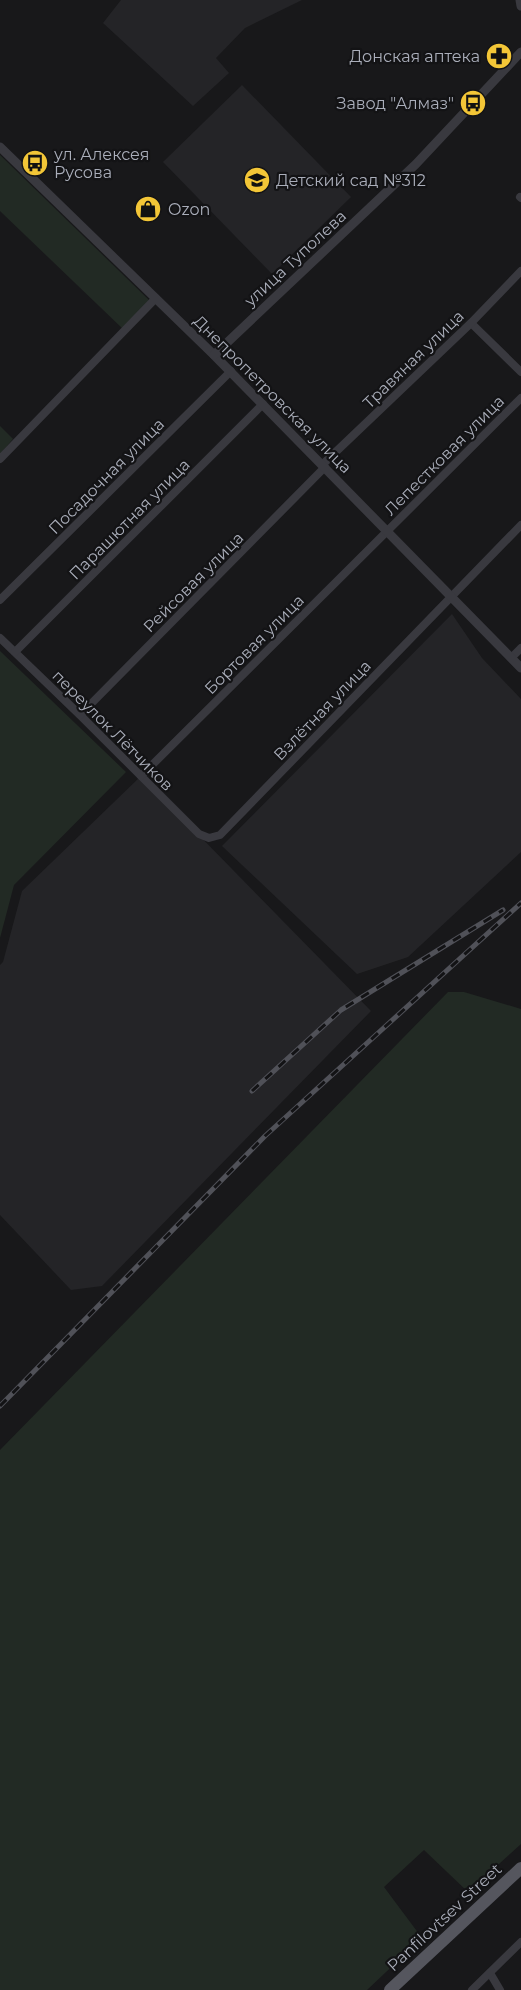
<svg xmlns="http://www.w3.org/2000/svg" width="521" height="1990" viewBox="0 0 521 1990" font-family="Montserrat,sans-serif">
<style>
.built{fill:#242427}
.green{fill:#222a24}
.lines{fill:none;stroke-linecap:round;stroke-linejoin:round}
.minor{stroke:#39393f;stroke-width:8}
.tertiary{stroke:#39393f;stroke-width:9}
.primary{stroke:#55565e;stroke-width:12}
.rail-casing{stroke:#505158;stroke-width:5}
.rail{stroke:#131315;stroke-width:3;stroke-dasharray:9;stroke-linecap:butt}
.labels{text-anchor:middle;stroke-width:4.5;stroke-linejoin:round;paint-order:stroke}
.poi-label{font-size:16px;fill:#aaaeba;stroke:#131315;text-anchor:start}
.street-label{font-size:16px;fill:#aaaeba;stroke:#131315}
</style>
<rect width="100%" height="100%" fill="#18181a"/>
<g class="built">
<polygon points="121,0 302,0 245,28 216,58 229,73 193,106 103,23"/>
<polygon points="242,85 351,197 272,274 163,162"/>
<polygon points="452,614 482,658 521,699 521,852 408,957 357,974 222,846"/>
<polygon points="141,776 371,1011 102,1286 71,1290 0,1215 0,965 3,962 22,891"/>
</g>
<g class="green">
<polygon points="0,155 150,301 123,329 0,211"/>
<polygon points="0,426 13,439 0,454"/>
<polygon points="0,651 126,772 14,885 0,938"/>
<polygon points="448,992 464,992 521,1009 521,1844 468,1892 424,1850 384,1887 422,1938 367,1990 0,1990 0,1450"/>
</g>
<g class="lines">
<g class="minor">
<polyline points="520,197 521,198"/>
<polyline points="471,323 521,372"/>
<polyline points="0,459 156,298"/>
<polyline points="322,465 471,323 521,271"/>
<polyline points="0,600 231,371"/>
<polyline points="0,638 80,715 199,834 209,838 220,835 521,525"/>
<polyline points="15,652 263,404"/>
<polyline points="511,658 521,648"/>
<polyline points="80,715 325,467"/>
<polyline points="141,776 521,398"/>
<polyline points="490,1973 500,1990"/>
<polyline points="472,1990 521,1942"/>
</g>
<g class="tertiary">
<polyline points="520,0 521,6"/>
<polyline points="0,147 214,355 521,668"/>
<polyline points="214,355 416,164 521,52"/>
</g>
<polyline class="primary" points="390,1990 521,1868"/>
<defs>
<g id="rail">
<polyline points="252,1091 341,1010 503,910"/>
<polyline points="0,1406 265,1136 521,903"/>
</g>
</defs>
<use href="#rail" class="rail-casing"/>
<use href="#rail" class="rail"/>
</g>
<defs>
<symbol id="pharmacy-disc" viewBox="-11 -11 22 22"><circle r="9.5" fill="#f3c637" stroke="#131315"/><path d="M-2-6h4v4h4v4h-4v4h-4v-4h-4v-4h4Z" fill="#111"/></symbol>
<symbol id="bus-disc" viewBox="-11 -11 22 22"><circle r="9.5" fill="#f3c637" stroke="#131315"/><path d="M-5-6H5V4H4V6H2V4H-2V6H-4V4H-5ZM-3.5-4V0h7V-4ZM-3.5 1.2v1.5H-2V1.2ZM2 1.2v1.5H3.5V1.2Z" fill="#111"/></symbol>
<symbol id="school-disc" viewBox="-11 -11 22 22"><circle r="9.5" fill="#f3c637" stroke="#131315"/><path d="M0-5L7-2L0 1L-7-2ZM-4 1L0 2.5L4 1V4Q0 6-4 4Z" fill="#111"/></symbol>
<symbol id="shop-disc" viewBox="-11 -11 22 22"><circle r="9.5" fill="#f3c637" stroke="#131315"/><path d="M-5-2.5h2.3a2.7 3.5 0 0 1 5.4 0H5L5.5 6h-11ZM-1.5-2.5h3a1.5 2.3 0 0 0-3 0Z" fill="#111"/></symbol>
</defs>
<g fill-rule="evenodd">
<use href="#pharmacy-disc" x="484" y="41" width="30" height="30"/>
<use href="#bus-disc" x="458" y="88" width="30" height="30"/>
<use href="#bus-disc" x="20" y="148" width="30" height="30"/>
<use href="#school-disc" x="242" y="165" width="30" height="30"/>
<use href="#shop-disc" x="133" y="194" width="30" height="30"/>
</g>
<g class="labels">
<g class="poi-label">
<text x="480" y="62" text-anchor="end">Донская аптека</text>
<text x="454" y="109" text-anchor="end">Завод "Алмаз"</text>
<text x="54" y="160">ул. Алексея<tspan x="54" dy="18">Русова</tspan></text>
<text x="276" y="186">Детский сад №312</text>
<text x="168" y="215">Ozon</text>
</g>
<g class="street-label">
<text transform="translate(295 258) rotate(-43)" y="6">улица Туполева</text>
<text transform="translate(413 359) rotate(-44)" y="6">Травяная улица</text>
<text transform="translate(273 394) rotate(45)" y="6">Днепропетровская улица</text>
<text transform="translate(444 455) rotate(-45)" y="6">Лепестковая улица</text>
<text transform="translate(106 476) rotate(-45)" y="6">Посадочная улица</text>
<text transform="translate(129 519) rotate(-45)" y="6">Парашютная улица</text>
<text transform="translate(193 582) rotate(-45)" y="6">Рейсовая улица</text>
<text transform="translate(254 644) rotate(-45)" y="6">Бортовая улица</text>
<text transform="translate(322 710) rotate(-46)" y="6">Взлётная улица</text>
<text transform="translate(113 730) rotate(45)" y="6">переулок Лётчиков</text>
<text transform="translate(444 1917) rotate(-43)" y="6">Panfilovtsev Street</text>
</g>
</g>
</svg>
